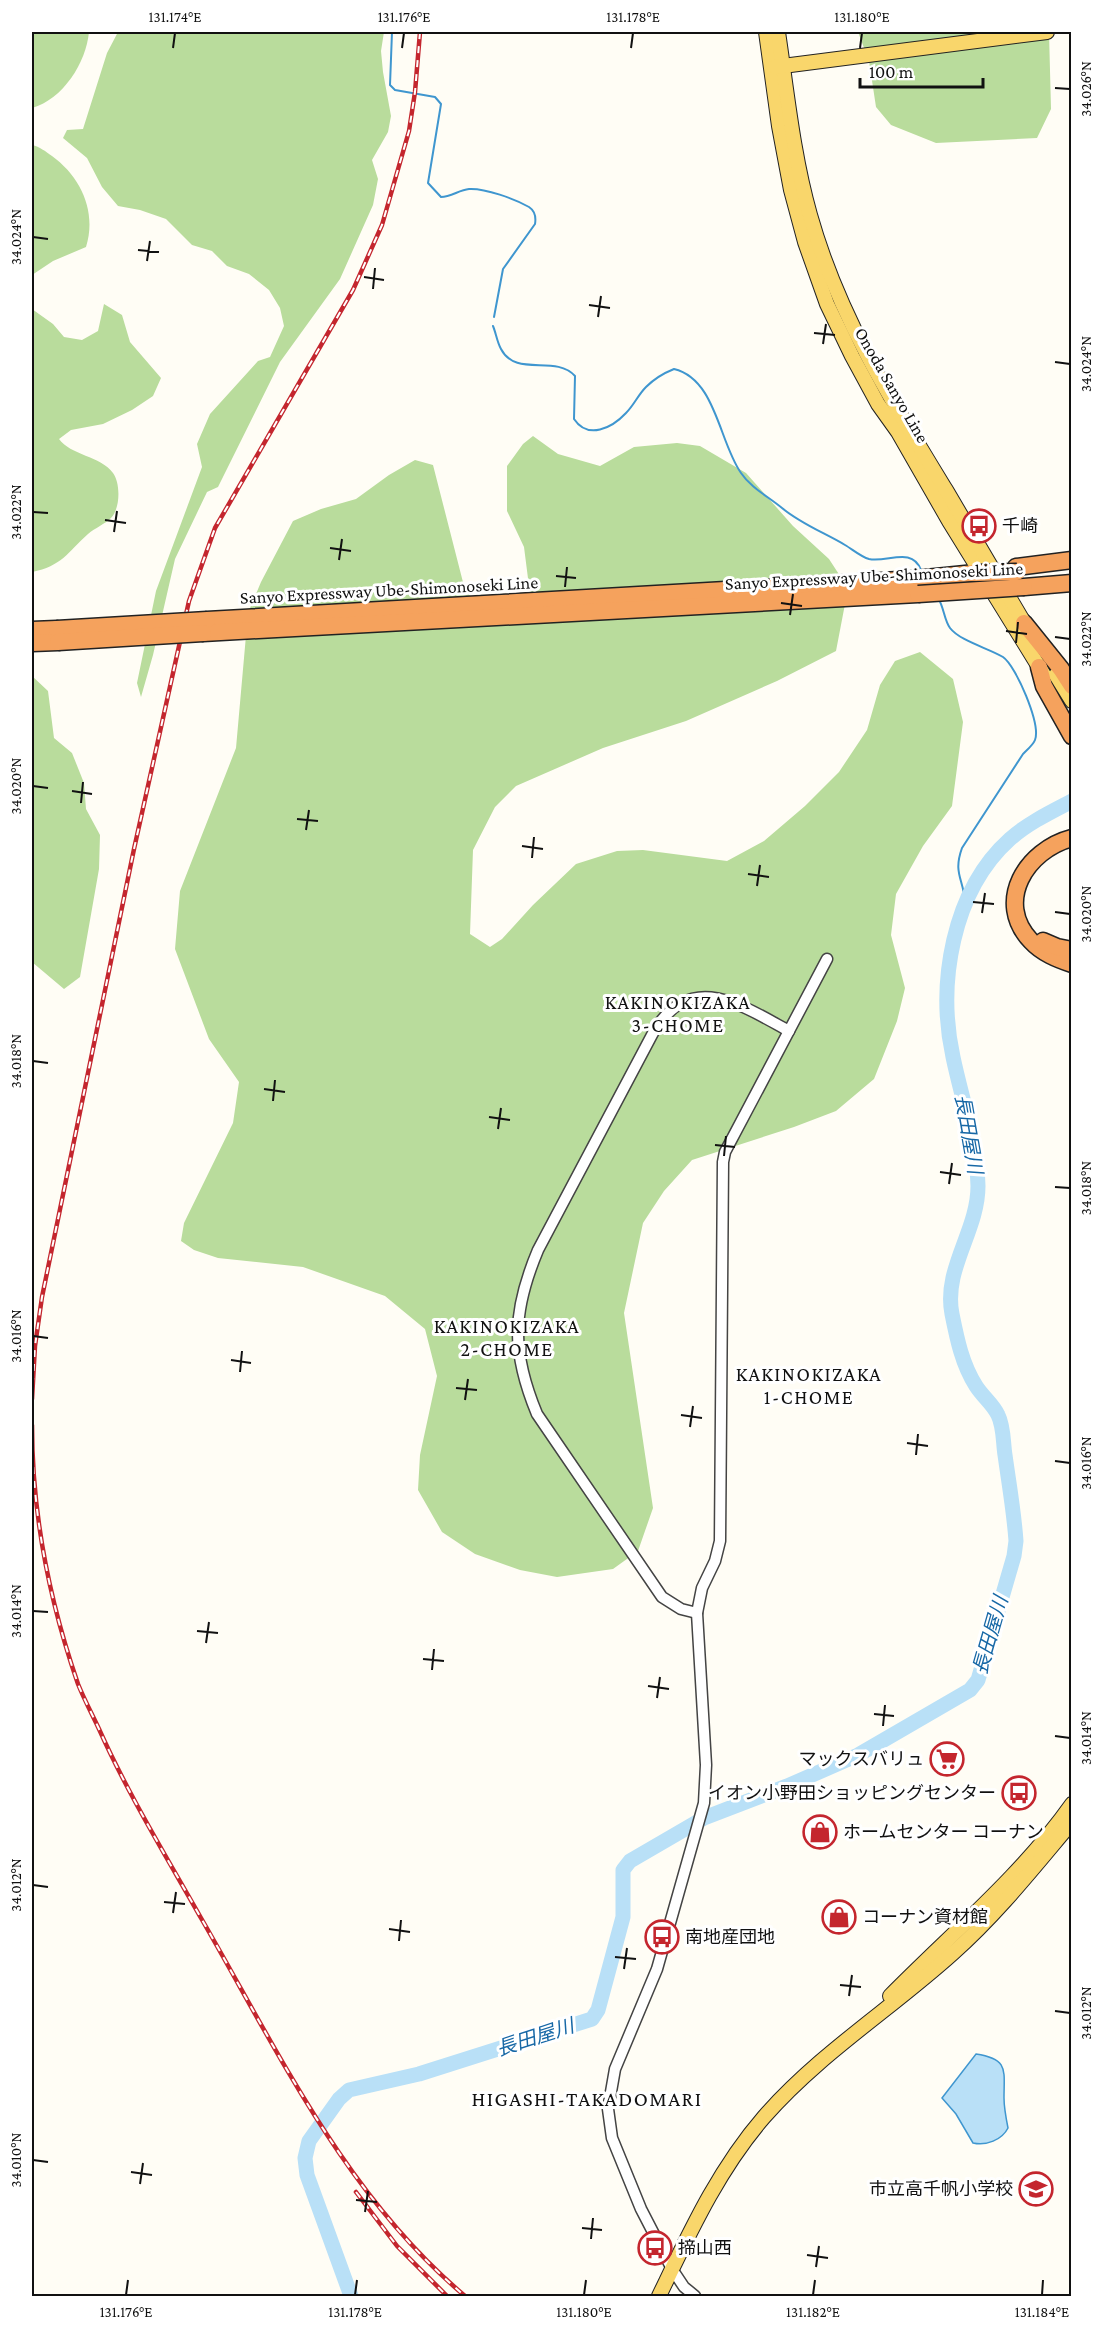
<svg xmlns="http://www.w3.org/2000/svg" width="1103" height="2328" viewBox="0 0 1103 2328" font-family="'Crimson Pro','Noto Sans JP',serif">
<style>
.forest{fill:#b9dc9c}
.water{fill:#b9e0f7;stroke:#3f96cf;stroke-width:1.5}
.lines{fill:none;stroke-linecap:round;stroke-linejoin:round}
.stream{stroke:#3f96cf;stroke-width:2}
.river{stroke:#b9e0f7;stroke-width:15}
.minor-casing{stroke:#444;stroke-width:13}
.major-casing{stroke:#222;stroke-width:16}
.highway-casing{stroke:#222;stroke-width:19}
.minor{stroke:#fff;stroke-width:10}
.major{stroke:#f9d66b;stroke-width:14}
.highway{stroke:#f5a25d;stroke-width:16}
.rail-casing{stroke:#c4262e;stroke-width:4.5}
.rail{stroke:#fff;stroke-width:2;stroke-dasharray:7;stroke-linecap:butt}
.highway-bridge-casing{stroke:#222;stroke-width:19;stroke-linecap:butt}
.highway-bridge{stroke:#f5a25d;stroke-width:16}
.ticks{fill:none;stroke:#111;stroke-width:2}
.labels{text-anchor:middle;stroke-width:6;stroke-linejoin:round;paint-order:stroke}
.street-label{font-size:18px;fill:#111;stroke:#fff}
.poi-label{font-size:18px;fill:#111;stroke:#fff;text-anchor:start}
.neighbourhood-label{font-size:20px;letter-spacing:1.5px;fill:#111;stroke:#fff}
.water-label{font-size:20px;font-style:italic;fill:#1768a6;stroke:#fff}
.quarter-label{font-size:21px;letter-spacing:1.5px;fill:#111;stroke:#fff}
.neatline{fill:none;stroke:#111;stroke-width:2}
.ticks-label{font-size:15px;text-anchor:middle;fill:#111}
</style>
<rect width="100%" height="100%" fill="#fffdf5"/>
<g class="forest">
<path d="M 32,32 L 89,32 C 86,63 63,99 32,108 Z"/>
<polygon points="118,32 384,32 381,51 383,72 391,116 388,132 372,160 378,179 373,205 340,279 280,362 218,487 207,492 175,559 153,655 141,697 137,683 156,591 202,467 197,444 210,414 258,361 270,357 284,326 280,308 269,290 249,274 227,266 212,251 192,245 166,219 140,210 118,206 102,187 87,158 63,138 67,130 83,129 107,53"/>
<polygon points="858,32 1049,32 1051,109 1037,138 936,143 891,125 876,107 869,61"/>
<path d="M 32,145 C 40,147 45,151 52,156 C 81,177 97,212 86,247 L 53,261 L 32,275 Z"/>
<path d="M 104,304 L 122,315 L 130,342 L 161,378 L 153,396 L 132,410 L 103,424 L 71,430 L 59,439 C 70,455 101,456 113,473 C 121,484 120,509 111,518 C 105,524 95,528 88,534 C 67,553 62,566 32,572 L 32,309 L 53,324 L 64,337 L 82,340 L 98,331 Z"/>
<polygon points="533,436 558,454 600,466 634,447 677,443 700,446 746,473 793,526 829,559 844,582 845,604 836,651 777,681 686,721 603,748 516,786 495,807 473,850 470,934 490,947 502,939 533,905 576,864 617,851 643,850 727,861 764,841 805,806 839,772 867,730 880,685 895,661 920,652 953,679 963,722 952,806 923,846 896,894 891,935 905,988 897,1021 874,1079 836,1111 794,1127 692,1160 664,1191 643,1223 624,1313 653,1508 638,1551 613,1569 557,1577 520,1570 475,1554 442,1532 418,1490 420,1455 437,1376 425,1329 385,1296 303,1267 218,1258 194,1250 181,1241 184,1223 233,1123 239,1082 209,1039 175,949 180,891 236,748 248,613 261,582 293,521 321,509 356,499 389,475 415,460 433,465 465,590 491,618 517,625 524,617 530,594 524,547 507,511 507,466 523,444"/>
<polygon points="32,676 48,691 54,738 72,753 84,783 86,809 100,835 99,869 80,977 64,989 32,962"/>
</g>
<path class="water" d="M 976,2054 C 1009,2059 1004,2070 1004,2098 C 1004,2108 1006,2118 1008,2128 C 1002,2140 986,2146 973,2143 L 956,2114 L 942,2098 Z"/>
<g class="lines">
<g class="stream">
<path d="M 392,32 L 390,85 L 395,90 L 435,97 L 441,104 L 428,183 L 441,197 C 451,197 459,190 469,189 C 485,188 515,199 529,207 C 535,211 536,218 535,224 L 503,269 L 494,317"/>
<path d="M 493,326 C 496,333 497,342 501,349 C 516,378 555,354 575,376 L 574,419 C 588,440 612,428 626,413 C 634,405 638,395 646,387 C 654,379 664,373 674,369 C 716,379 719,442 741,473 C 751,488 769,497 782,508 C 801,524 825,533 845,545 C 852,549 861,557 869,559 C 887,563 912,546 921,570"/>
<path d="M 938,598 C 944,607 944,620 950,628 C 960,641 988,648 1003,657 C 1016,666 1041,724 1035,740 C 1033,745 1027,750 1023,754 L 962,848 C 953,873 963,878 965,901"/>
</g>
<path class="river" d="M 351,2296 L 307,2175 L 305,2158 L 309,2141 L 339,2099 L 349,2090 L 419,2074 L 592,2019 L 598,2010 L 623,1917 L 623,1870 L 630,1861 L 704,1818 L 787,1786 L 858,1755 L 970,1690 L 978,1680 L 1014,1556 L 1016,1541 C 1014,1512 1009,1484 1005,1455 C 1003,1443 1004,1427 998,1415 C 993,1404 983,1397 976,1386 C 962,1364 957,1339 952,1314 C 943,1269 978,1231 978,1186 C 977,1142 962,1100 953,1057 C 937,984 952,891 1010,839 C 1028,823 1051,812 1072,801"/>
<defs>
<g id="minor">
<path d="M 697,1613 L 681,1609 L 662,1597 L 537,1414 C 511,1351 512,1312 538,1250 L 653,1033 C 690,969 741,1005 789,1031"/>
<polyline points="695,2296 684,2287 672,2269 641,2209 612,2138 608,2109 615,2069 657,1969 704,1803 706,1765 697,1613 702,1588 715,1561 720,1541 723,1162 725,1152 827,959"/>
</g>
<g id="major">
<polyline points="766,32 779,126 791,190 805,242 827,304 852,356 878,404 898,432 949,521 1044,675"/>
<path d="M 778,32 C 787,92 793,155 810,215 C 838,315 892,402 946,490 C 974,537 1001,584 1029,631"/>
<polyline points="775,67 1047,32"/>
<polyline points="1056,675 1072,701"/>
<path d="M 890,1996 C 952,1933 1021,1876 1072,1804"/>
<path d="M 659,2296 C 689,2234 718,2170 764,2117 C 819,2054 891,2009 953,1953 C 997,1914 1034,1867 1072,1822"/>
</g>
<g id="highway">
<polyline points="1016,567 1072,560"/>
<polyline points="1024,587 1072,583"/>
<polyline points="207,620 916,579 975,573"/>
<polyline points="1024,623 1061,669 1072,686"/>
<polyline points="32,630 57,629"/>
<polyline points="203,633 918,594"/>
<polyline points="32,643 58,642"/>
<polyline points="1039,667 1044,686 1072,736"/>
<path d="M 1072,838 C 1026,850 994,902 1031,941 C 1042,953 1057,959 1072,964"/>
<polyline points="1043,941 1057,947 1072,950"/>
</g>
</defs>
<use href="#minor" class="minor-casing"/>
<use href="#major" class="major-casing"/>
<use href="#highway" class="highway-casing"/>
<use href="#minor" class="minor"/>
<use href="#major" class="major"/>
<use href="#highway" class="highway"/>
<defs>
<g id="rail">
<polyline points="32,1399 35,1346 42,1297 134,849 189,601 215,528 353,290 382,225 409,131 415,92 420,32"/>
<path d="M 32,1425 C 32,1514 49,1600 78,1684 C 84,1699 92,1714 99,1729 C 128,1794 166,1856 201,1918 C 278,2051 345,2195 465,2296"/>
<polyline points="356,2192 397,2246 447,2296"/>
</g>
</defs>
<use href="#rail" class="rail-casing"/>
<use href="#rail" class="rail"/>
<defs>
<g id="highway-bridge">
<polyline points="975,573 1017,572"/>
<polyline points="918,594 1024,587"/>
<polyline points="57,629 207,620"/>
<polyline points="58,642 203,633"/>
</g>
</defs>
<use href="#highway-bridge" class="highway-bridge-casing"/>
<use href="#highway-bridge" class="highway-bridge"/>
</g>
<path class="ticks" d="M 173,48 L 175,33M 402,48 L 404,33M 631,48 L 633,33M 860,48 L 862,33M 1055,88 L 1070,89M 33,237 L 48,239M 138,250 L 159,252M 147,261 L 150,241M 364,277 L 384,280M 373,289 L 375,268M 589,305 L 610,308M 598,317 L 601,296M 814,333 L 835,335M 823,344 L 826,324M 1055,362 L 1070,364M 33,512 L 48,513M 105,520 L 126,523M 114,532 L 117,511M 330,548 L 351,551M 339,560 L 342,539M 556,576 L 576,578M 565,587 L 567,567M 781,603 L 802,606M 790,615 L 793,594M 1006,631 L 1027,634M 1055,637 L 1070,639M 1016,643 L 1018,622M 33,786 L 48,788M 72,791 L 92,794M 81,803 L 83,782M 297,819 L 318,821M 306,830 L 309,810M 522,846 L 543,849M 532,858 L 534,837M 748,874 L 769,877M 757,886 L 760,865M 973,902 L 994,904M 1055,912 L 1070,914M 982,913 L 985,893M 33,1061 L 48,1063M 264,1089 L 285,1092M 273,1101 L 275,1080M 489,1117 L 510,1120M 498,1129 L 501,1108M 715,1145 L 735,1147M 724,1156 L 726,1136M 940,1172 L 961,1175M 949,1184 L 952,1163M 1055,1187 L 1070,1188M 33,1336 L 48,1338M 231,1360 L 251,1363M 240,1372 L 242,1351M 456,1388 L 477,1390M 465,1400 L 468,1379M 681,1415 L 702,1418M 690,1427 L 693,1406M 907,1443 L 928,1446M 916,1455 L 918,1434M 1055,1461 L 1070,1463M 33,1611 L 48,1612M 197,1631 L 218,1633M 206,1643 L 209,1622M 423,1659 L 444,1661M 432,1670 L 434,1649M 648,1686 L 669,1689M 657,1698 L 660,1677M 874,1714 L 894,1716M 883,1726 L 885,1705M 1055,1736 L 1070,1738M 33,1885 L 48,1887M 164,1902 L 185,1904M 173,1913 L 176,1892M 389,1929 L 410,1932M 399,1941 L 401,1920M 615,1957 L 636,1959M 624,1969 L 627,1948M 840,1985 L 861,1987M 849,1996 L 852,1975M 1055,2011 L 1070,2013M 33,2160 L 48,2162M 131,2172 L 152,2175M 140,2184 L 143,2163M 356,2200 L 377,2202M 365,2212 L 368,2191M 582,2228 L 602,2230M 591,2239 L 593,2218M 807,2255 L 828,2258M 816,2267 L 819,2246M 126,2295 L 128,2280M 355,2295 L 357,2280M 584,2295 L 586,2280M 813,2295 L 815,2280M 1042,2295 L 1043,2280"/>
<defs>
<symbol id="bus-ring" viewBox="-11 -11 22 22"><circle r="9.5" fill="#fff" stroke="#c4262e" stroke-width="1.5"/><path d="M-5-6H5V4H4V6H2V4H-2V6H-4V4H-5ZM-3.5-4V0h7V-4ZM-3.5 1.2v1.5H-2V1.2ZM2 1.2v1.5H3.5V1.2Z" fill="#c4262e"/></symbol>
<symbol id="supermarket-ring" viewBox="-11 -11 22 22"><circle r="9.5" fill="#fff" stroke="#c4262e" stroke-width="1.5"/><path d="M-6-5.5h2.5l.6 2H6L4.5 2H-2.5L-4.4-4H-6ZM-1.5 3.2a1.3 1.3 0 1 0 .1 0ZM3 3.2a1.3 1.3 0 1 0 .1 0Z" fill="#c4262e"/></symbol>
<symbol id="shop-ring" viewBox="-11 -11 22 22"><circle r="9.5" fill="#fff" stroke="#c4262e" stroke-width="1.5"/><path d="M-5-2.5h2.3a2.7 3.5 0 0 1 5.4 0H5L5.5 6h-11ZM-1.5-2.5h3a1.5 2.3 0 0 0-3 0Z" fill="#c4262e"/></symbol>
<symbol id="school-ring" viewBox="-11 -11 22 22"><circle r="9.5" fill="#fff" stroke="#c4262e" stroke-width="1.5"/><path d="M0-5L7-2L0 1L-7-2ZM-4 1L0 2.5L4 1V4Q0 6-4 4Z" fill="#c4262e"/></symbol>
</defs>
<g fill-rule="evenodd">
<use href="#bus-ring" x="960" y="507" width="38" height="38"/>
<use href="#supermarket-ring" x="928" y="1740" width="38" height="38"/>
<use href="#bus-ring" x="1000" y="1774" width="38" height="38"/>
<use href="#shop-ring" x="801" y="1813" width="38" height="38"/>
<use href="#shop-ring" x="820" y="1898" width="38" height="38"/>
<use href="#bus-ring" x="643" y="1918" width="38" height="38"/>
<use href="#school-ring" x="1017" y="2170" width="38" height="38"/>
<use href="#bus-ring" x="636" y="2229" width="38" height="38"/>
</g>
<g class="labels">
<g class="street-label">
<text transform="translate(892 385) rotate(60)" y="6">Onoda Sanyo Line</text>
<text transform="translate(874 576) rotate(-3)" y="6">Sanyo Expressway Ube-Shimonoseki Line</text>
<text transform="translate(389 590) rotate(-3)" y="6">Sanyo Expressway Ube-Shimonoseki Line</text>
</g>
<g class="poi-label">
<text x="1002" y="532">千崎</text>
<text x="924" y="1765" text-anchor="end">マックスバリュ</text>
<text x="996" y="1799" text-anchor="end">イオン小野田ショッピングセンター</text>
<text x="843" y="1838">ホームセンター コーナン</text>
<text x="862" y="1923">コーナン資材館</text>
<text x="685" y="1943">南地産団地</text>
<text x="1013" y="2195" text-anchor="end">市立高千帆小学校</text>
<text x="678" y="2254">揥山西</text>
</g>
<g class="neighbourhood-label">
<text x="678" y="1009">KAKINOKIZAKA<tspan x="678" dy="23">3-CHOME</tspan></text>
<text x="507" y="1333">KAKINOKIZAKA<tspan x="507" dy="23">2-CHOME</tspan></text>
<text x="809" y="1381">KAKINOKIZAKA<tspan x="809" dy="23">1-CHOME</tspan></text>
</g>
<g class="water-label">
<text transform="translate(969 1134) rotate(80)" y="7">長田屋川</text>
<text transform="translate(990 1635) rotate(-74)" y="7">長田屋川</text>
<text transform="translate(535 2037) rotate(-18)" y="7">長田屋川</text>
</g>
<g class="quarter-label">
<text x="587" y="2106">HIGASHI-TAKADOMARI</text>
</g>
</g>
<rect width="1103" height="2328" fill="none" stroke="#ffffff" stroke-width="66"/>
<path d="M860 78v9h123v-9" fill="none" stroke="#111111" stroke-width="3"/>
<text x="869" y="78" font-size="18" fill="#111111" stroke="#ffffff" stroke-width="4.5" paint-order="stroke">100 m</text>
<rect x="33" y="33" width="1037" height="2262" class="neatline"/>
<g class="ticks-label">
<text x="175" y="22">131.174°E</text>
<text x="404" y="22">131.176°E</text>
<text x="633" y="22">131.178°E</text>
<text x="862" y="22">131.180°E</text>
<text transform="translate(1086 89) rotate(-90)" y="5">34.026°N</text>
<text transform="translate(16 237) rotate(-90)" y="5">34.024°N</text>
<text transform="translate(1086 364) rotate(-90)" y="5">34.024°N</text>
<text transform="translate(16 512) rotate(-90)" y="5">34.022°N</text>
<text transform="translate(1086 639) rotate(-90)" y="5">34.022°N</text>
<text transform="translate(16 786) rotate(-90)" y="5">34.020°N</text>
<text transform="translate(1086 914) rotate(-90)" y="5">34.020°N</text>
<text transform="translate(16 1061) rotate(-90)" y="5">34.018°N</text>
<text transform="translate(1086 1188) rotate(-90)" y="5">34.018°N</text>
<text transform="translate(16 1336) rotate(-90)" y="5">34.016°N</text>
<text transform="translate(1086 1463) rotate(-90)" y="5">34.016°N</text>
<text transform="translate(16 1611) rotate(-90)" y="5">34.014°N</text>
<text transform="translate(1086 1738) rotate(-90)" y="5">34.014°N</text>
<text transform="translate(16 1885) rotate(-90)" y="5">34.012°N</text>
<text transform="translate(1086 2013) rotate(-90)" y="5">34.012°N</text>
<text transform="translate(16 2160) rotate(-90)" y="5">34.010°N</text>
<text x="126" y="2317">131.176°E</text>
<text x="355" y="2317">131.178°E</text>
<text x="584" y="2317">131.180°E</text>
<text x="813" y="2317">131.182°E</text>
<text x="1042" y="2317">131.184°E</text>
</g>
</svg>
